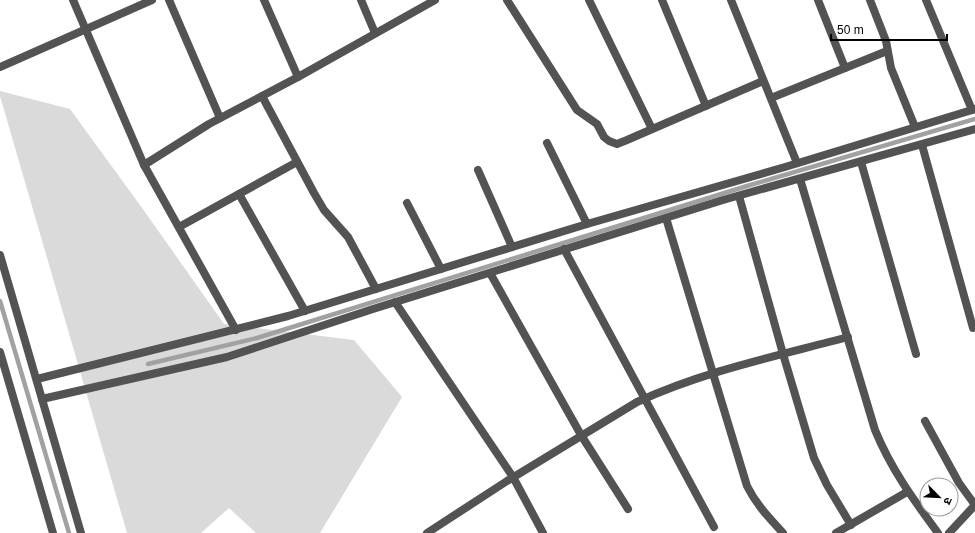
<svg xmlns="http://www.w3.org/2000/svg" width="975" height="533" viewBox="0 0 975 533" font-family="Helvetica,'Noto Sans Devanagari',sans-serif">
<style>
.green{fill:#dadada}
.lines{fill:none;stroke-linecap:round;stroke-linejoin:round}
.stream{stroke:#a1a1a1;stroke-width:4.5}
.minor{stroke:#535353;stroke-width:8}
.tertiary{stroke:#535353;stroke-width:8}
</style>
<rect width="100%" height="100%" fill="#fff"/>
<polygon class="green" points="0,91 70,109 145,212 224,324 354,340 402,397 320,533 256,533 229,508 201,533 127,533 0,96"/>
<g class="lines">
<g class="stream">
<polyline points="0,301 69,533"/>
<polyline points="148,364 257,338 747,186 975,119"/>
</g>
<g class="minor">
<polyline points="73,0 144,165 236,330"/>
<polyline points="169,0 220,118"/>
<polyline points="264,0 298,77"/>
<polyline points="361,0 375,33"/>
<polyline points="507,0 577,110 597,124 604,137 609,141 617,144 627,140 763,81"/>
<polyline points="589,0 652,129"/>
<polyline points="662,0 706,106"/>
<polyline points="731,0 797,163"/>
<polyline points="818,0 845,68"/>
<polyline points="870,0 886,41 891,68 915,127"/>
<polyline points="926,0 972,110"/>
<polyline points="0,67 152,0"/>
<polyline points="262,96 314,193 324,210 348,237 376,289"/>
<polyline points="771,98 887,51"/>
<polyline points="547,143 587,224"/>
<polyline points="922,145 973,328"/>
<polyline points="861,162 916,354"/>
<polyline points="144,165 209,124 298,77 435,0"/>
<polyline points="478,170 512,247"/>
<path d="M 800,179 L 875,430 C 891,469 913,499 938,533"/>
<polyline points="239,194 305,311"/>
<polyline points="739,196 783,354 814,458 827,485 851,525"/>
<polyline points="407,203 441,269"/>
<path d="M 666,218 L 747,486 C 756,504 769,518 783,533"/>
<polyline points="179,227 297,162"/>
<polyline points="564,249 714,527"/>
<polyline points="490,273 581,435 628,509"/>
<polyline points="395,302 513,477 543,533"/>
<polyline points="37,379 288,316 587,224 785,167 975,109"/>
<polyline points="42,399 227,357 373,309 723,200 975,129"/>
<polyline points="925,421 959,483 975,505"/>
<path d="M 427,533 L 507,481 L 637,402 C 704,371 777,356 848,337"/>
<polyline points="836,533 907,492"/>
<polyline points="949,533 975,505"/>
</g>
<g class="tertiary">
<polyline points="0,255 81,533"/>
<polyline points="0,352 53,533"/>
</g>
</g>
<g transform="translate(939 497) rotate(114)"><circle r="19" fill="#ffffff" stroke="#999999"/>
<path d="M0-3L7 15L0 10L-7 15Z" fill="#000000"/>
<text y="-6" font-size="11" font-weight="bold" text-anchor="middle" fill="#000000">उ</text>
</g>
<path d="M831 34v6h116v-6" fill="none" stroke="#000000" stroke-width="2"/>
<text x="837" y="34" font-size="12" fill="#000000" stroke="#ffffff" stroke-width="3" paint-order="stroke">50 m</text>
</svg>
